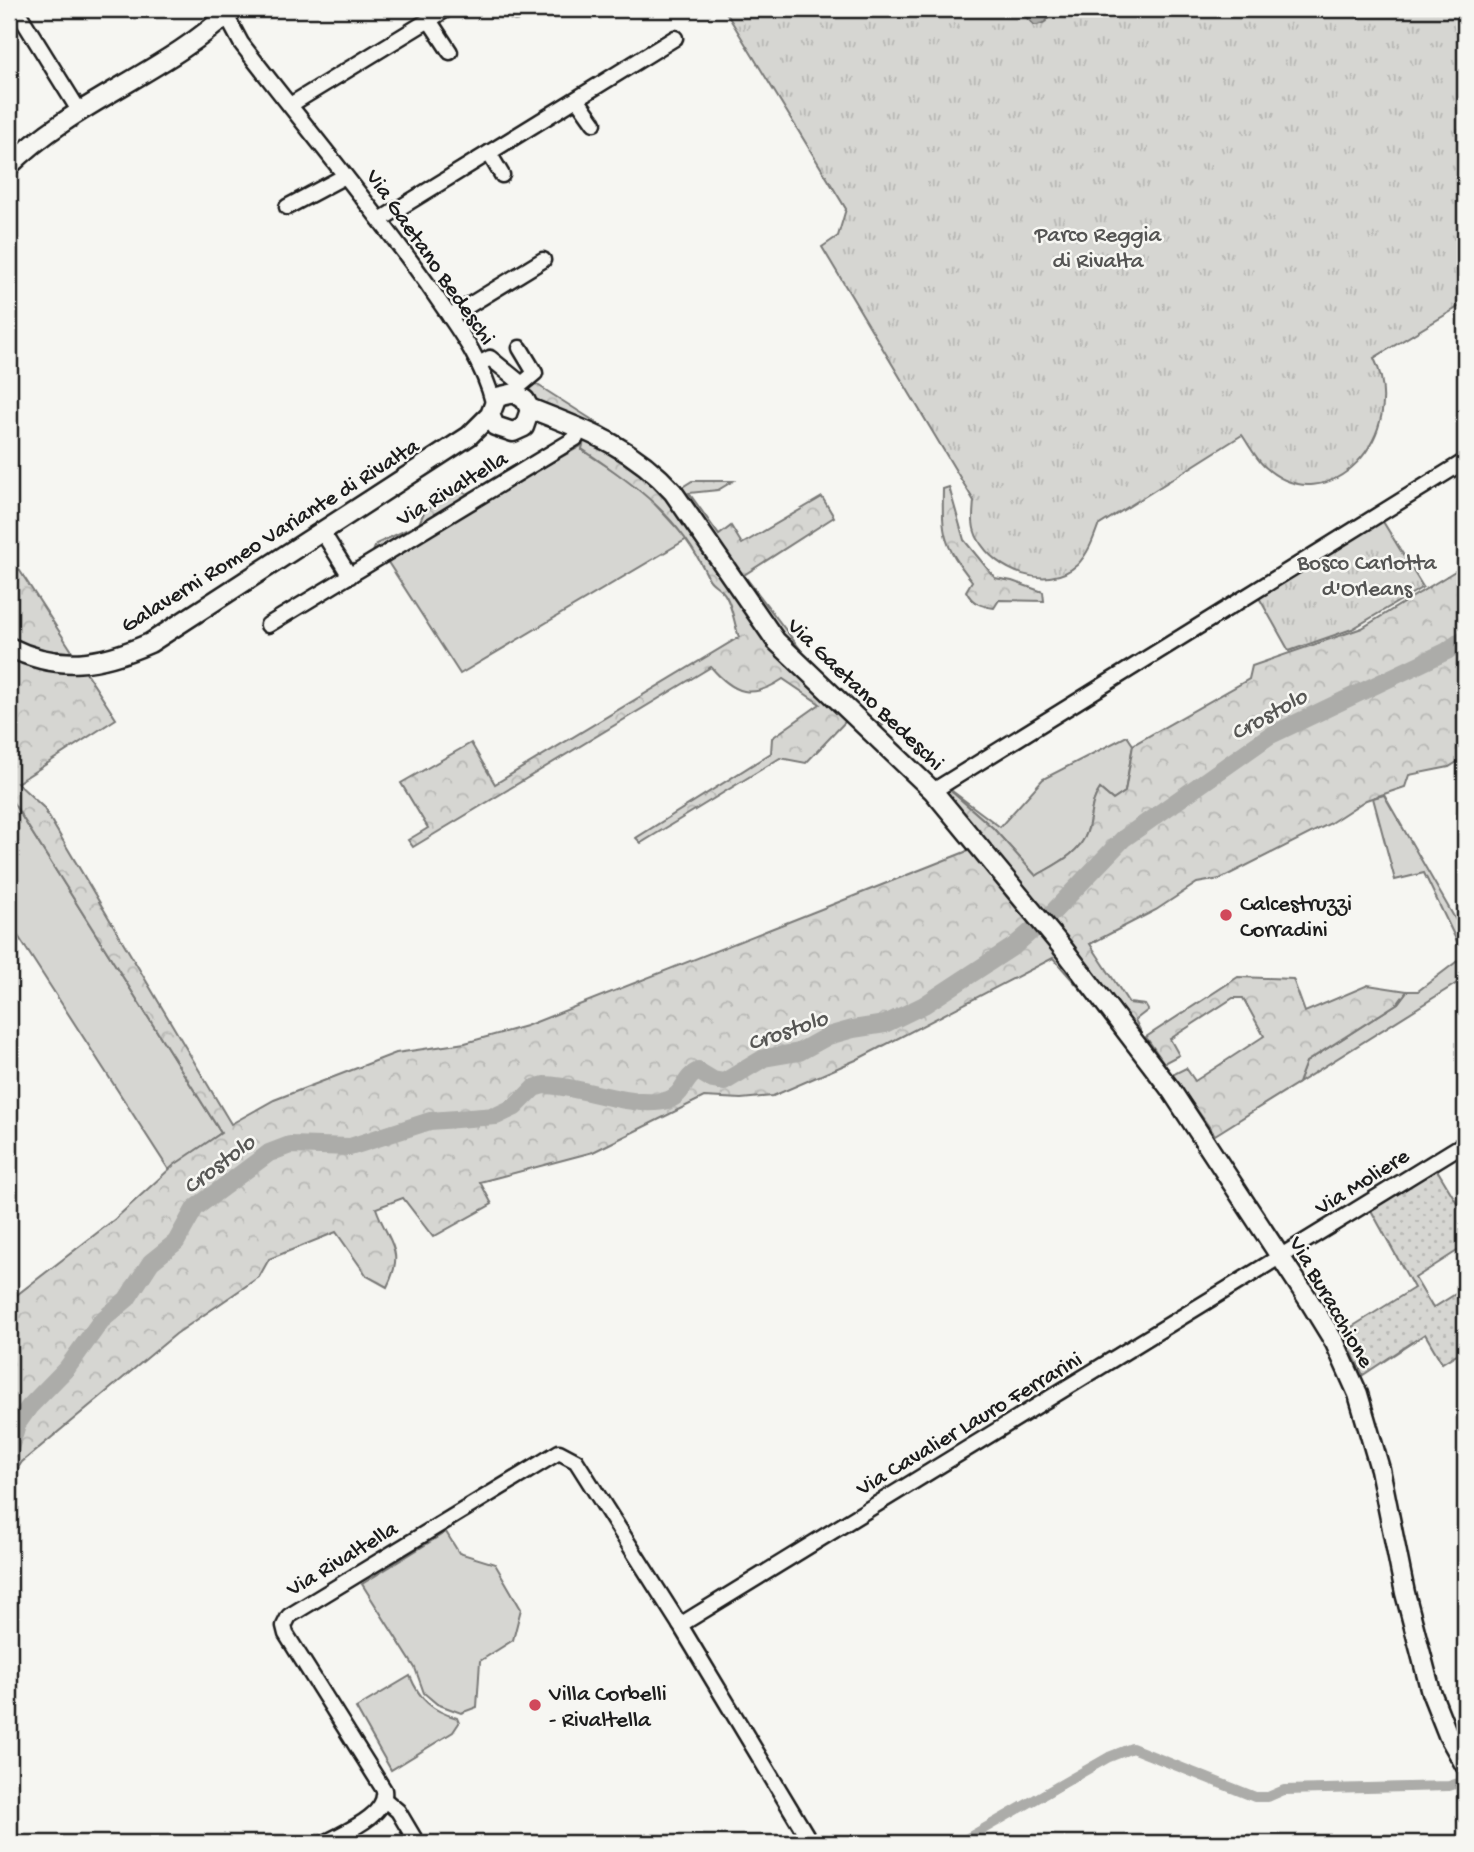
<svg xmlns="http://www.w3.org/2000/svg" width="1474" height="1852" viewBox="0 0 1474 1852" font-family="'Gochi Hand',sans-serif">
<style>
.grass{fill:#d6d6d2;stroke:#797977;stroke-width:2}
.forest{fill:url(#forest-crowns);stroke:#797977;stroke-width:2}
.park{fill:url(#park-tufts);stroke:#797977;stroke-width:2}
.garden{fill:url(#garden-dots);stroke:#797977;stroke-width:2}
.water{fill:url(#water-waves);stroke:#727271;stroke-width:2}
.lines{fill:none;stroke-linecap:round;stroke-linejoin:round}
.canal{stroke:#acaca9;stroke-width:10}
.river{stroke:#acaca9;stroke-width:18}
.minor-casing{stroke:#1c1c1c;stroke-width:19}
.major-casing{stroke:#1c1c1c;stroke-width:23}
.minor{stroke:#f6f6f2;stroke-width:14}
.major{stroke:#f6f6f2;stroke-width:18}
.poi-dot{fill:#d1495b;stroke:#f6f6f2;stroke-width:2.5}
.labels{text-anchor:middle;stroke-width:5;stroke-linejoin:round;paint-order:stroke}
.park-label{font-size:23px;fill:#545453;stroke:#f6f6f2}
.street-label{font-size:23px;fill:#1c1c1c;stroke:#f6f6f2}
.poi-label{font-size:23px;fill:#1c1c1c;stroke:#f6f6f2;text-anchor:start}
.water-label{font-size:24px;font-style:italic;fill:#565654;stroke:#f6f6f2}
</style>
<defs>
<pattern id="forest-crowns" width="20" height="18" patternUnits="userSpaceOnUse" patternTransform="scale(1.75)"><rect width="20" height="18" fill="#d6d6d2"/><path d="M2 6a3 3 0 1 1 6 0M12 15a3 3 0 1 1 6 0" fill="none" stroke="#b7b7b4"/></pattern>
<pattern id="park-tufts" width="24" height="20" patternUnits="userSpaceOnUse" patternTransform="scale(1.75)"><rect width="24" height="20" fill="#d6d6d2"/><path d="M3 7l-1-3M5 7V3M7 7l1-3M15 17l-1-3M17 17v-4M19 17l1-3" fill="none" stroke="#b7b7b4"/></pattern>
<pattern id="garden-dots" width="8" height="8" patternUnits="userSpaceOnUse" patternTransform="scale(1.75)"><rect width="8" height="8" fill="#d6d6d2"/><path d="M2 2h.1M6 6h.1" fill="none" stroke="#b7b7b4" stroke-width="1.8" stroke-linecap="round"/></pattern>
<pattern id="water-waves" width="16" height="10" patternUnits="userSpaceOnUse" patternTransform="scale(1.75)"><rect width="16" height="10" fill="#acaca9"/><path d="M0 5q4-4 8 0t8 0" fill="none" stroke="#939391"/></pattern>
</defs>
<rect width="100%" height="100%" fill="#f6f6f2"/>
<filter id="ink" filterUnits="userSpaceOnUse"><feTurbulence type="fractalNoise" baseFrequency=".0143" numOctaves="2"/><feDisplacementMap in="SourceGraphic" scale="14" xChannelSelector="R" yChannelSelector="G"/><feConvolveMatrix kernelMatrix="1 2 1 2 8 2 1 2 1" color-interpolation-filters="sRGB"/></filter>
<g filter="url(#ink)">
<g class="grass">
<polygon points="584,444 582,450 639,487 687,539 460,674 384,556"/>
<path d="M 1127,736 L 1133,745 L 1125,792 L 1113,800 L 1100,789 C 1090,803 1092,816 1087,832 C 1080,854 1054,865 1036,876 L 993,828 L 944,785 L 1000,827 L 1043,779 Z"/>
<polygon points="1384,795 1465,936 1465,978 1298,1083 1306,1062 1398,1003 1407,991 1418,991 1464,956 1424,873 1395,880 1373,798"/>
<polygon points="9,796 221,1133 169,1170 9,922"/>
<polygon points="446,1532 459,1553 495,1564 521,1609 513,1640 480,1661 477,1707 461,1713 437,1704 424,1693 415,1668 362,1584"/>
<path d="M 410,1676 C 420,1700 432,1711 457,1718 L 459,1723 L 453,1732 L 391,1770 L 356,1708 Z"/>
</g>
<g class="forest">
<path d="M 536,384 L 635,447 L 679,489 L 692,481 L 733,481 L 718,490 L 689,493 L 719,535 L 731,526 L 742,544 L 822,497 L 834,517 L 744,575 L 804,654 L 873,720 L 883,725 L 869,742 L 846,721 L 806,763 L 780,758 L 641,843 L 636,838 L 771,753 L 772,738 L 820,704 L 783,679 C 752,700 734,694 711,667 L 413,847 L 408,840 L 428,828 L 401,783 L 471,743 L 495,784 L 739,637 C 734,624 732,602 723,592 C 718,586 711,584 708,577 C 679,516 637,486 582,449 L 583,445 L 368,565 L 376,544 L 419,524 L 424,512 L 456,487 L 476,499 L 576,437 L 544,417 L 526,390 Z"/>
<path d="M 949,487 L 964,540 L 995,578 L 1012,581 L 1043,592 L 1044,601 L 999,600 L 994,608 C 980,606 972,603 966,591 L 972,581 C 943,544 942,536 943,489 Z"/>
<path d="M 9,554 L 116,719 L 17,783 L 43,807 L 231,1124 L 274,1100 L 396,1053 L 465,1043 L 526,1026 L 965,852 L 977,843 L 943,791 L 944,785 L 993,828 L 1036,876 C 1054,865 1080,854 1087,832 C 1092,816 1090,802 1100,789 L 1113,800 L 1125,792 L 1133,745 L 1249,679 L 1252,666 L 1362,628 L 1465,565 L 1465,757 L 1449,767 L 1409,775 L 1405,787 L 1366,800 L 1329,824 L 1220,879 L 1197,883 L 1156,910 L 1090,944 L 1129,1003 L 1145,1005 L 1148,1010 L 1135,1020 L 1140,1030 L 1140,1047 L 1118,1032 L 1053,958 L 856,1060 L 773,1096 L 741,1099 L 704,1097 L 593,1152 L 480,1182 L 492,1204 L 433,1237 L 403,1198 L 376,1208 C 388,1243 406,1249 387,1287 L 367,1276 L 336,1232 L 269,1259 L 259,1277 L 176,1334 L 22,1462 L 9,1481 L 9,1301 L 115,1219 L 174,1165 L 221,1133 L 9,796 Z"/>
<polygon points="1238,977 1293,979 1305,1012 1368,985 1407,991 1398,1003 1306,1062 1298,1083 1215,1135 1172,1075 1186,1068 1195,1081 1264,1036 1243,998 1233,998 1170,1039 1179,1055 1164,1063 1146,1037"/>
</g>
<g class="park">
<path d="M 724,9 L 1463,9 L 1465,13 L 1465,303 L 1374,358 C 1411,434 1328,525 1264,466 C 1255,457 1249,445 1242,435 L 1098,526 C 1093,540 1088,554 1077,565 C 1047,592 995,571 978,539 C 971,527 973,514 974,501 L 822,247 L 838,236 L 846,209 Z"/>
<polygon points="1382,520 1423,587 1352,629 1289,651 1257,594"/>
</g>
<polygon class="garden" points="1433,1163 1465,1216 1465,1246 1415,1278 1433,1308 1465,1288 1465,1349 1442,1363 1425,1334 1363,1375 1342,1333 1414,1288 1367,1203"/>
<path class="water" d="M 1018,9 L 1051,9 C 1050,20 1045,25 1034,25 Z"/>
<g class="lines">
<polyline class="canal" points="959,1843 1109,1757 1132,1748 1255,1797 1268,1797 1284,1790 1449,1786 1465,1781"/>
<path class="river" d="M 9,1452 L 17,1424 L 29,1407 L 67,1368 L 101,1321 L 127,1299 L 151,1262 L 176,1242 L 195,1208 L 269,1153 L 290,1145 L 350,1147 L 430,1121 L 496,1116 L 515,1107 L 534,1088 L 544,1085 C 578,1085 636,1110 668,1100 C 684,1095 684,1077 698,1071 L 713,1080 L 724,1082 L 764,1058 L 799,1052 L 828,1036 L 853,1029 L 885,1024 L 924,1005 L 1014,946 L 1052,913 L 1123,839 L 1269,736 L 1447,651 L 1465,638"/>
<defs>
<g id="minor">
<polyline points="16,9 80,112"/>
<polyline points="513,9 515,12"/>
<path d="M 226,15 L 241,43 C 303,124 369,202 428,285 C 453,322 482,358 493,402"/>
<polyline points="429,20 450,52"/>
<polyline points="577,99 594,123"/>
<polyline points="290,105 447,9"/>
<polyline points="489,153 502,175"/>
<polyline points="287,207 345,176"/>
<polyline points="380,220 675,38"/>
<polyline points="450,317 543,260"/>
<polyline points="479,364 490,358 522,384 535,373 520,348"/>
<polyline points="323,533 350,576"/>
<polyline points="268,625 576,438"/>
<polyline points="933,791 1465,461"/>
<polyline points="680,1625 1465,1143"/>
<polyline points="385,1800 398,1811 417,1843"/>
<path d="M 325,1843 C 344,1832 388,1816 384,1790 L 286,1634 L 284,1626 L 289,1616 L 559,1452 L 576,1461 L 680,1625 L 811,1843"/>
</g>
<g id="major">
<path d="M 9,166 C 74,101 167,72 233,9"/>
<path d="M 529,408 C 585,430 631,445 673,492 L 776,641 L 933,791 L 1062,947 L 1171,1090 L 1308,1299 L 1335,1343 L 1358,1394 L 1380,1469 L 1405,1593 L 1431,1692 L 1448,1735 L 1465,1765"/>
<path d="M 9,647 C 59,672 100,665 150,643 L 469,436 L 490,415 L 497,397 L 515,393 L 525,400 L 530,410 L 524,427 L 513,432 L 495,426 L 490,415"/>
</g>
</defs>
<use href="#minor" class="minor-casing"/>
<use href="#major" class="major-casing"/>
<use href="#minor" class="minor"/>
<use href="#major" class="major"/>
</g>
</g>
<g class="poi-dot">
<circle cx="1226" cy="915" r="7"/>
<circle cx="535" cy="1705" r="7"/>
</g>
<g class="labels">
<g class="park-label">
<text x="1098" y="241">Parco Reggia<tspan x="1098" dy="26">di Rivalta</tspan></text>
<text x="1367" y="569">Bosco Carlotta<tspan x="1367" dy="26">d'Orleans</tspan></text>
</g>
<g class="street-label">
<text transform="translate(432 256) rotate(55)" y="8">Via Gaetano Bedeschi</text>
<text transform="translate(451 487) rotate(-31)" y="8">Via Rivaltella</text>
<text transform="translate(269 534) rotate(-32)" y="8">Galaverni Romeo Variante di Rivalta</text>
<text transform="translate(867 693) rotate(44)" y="8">Via Gaetano Bedeschi</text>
<text transform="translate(1361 1180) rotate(-32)" y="8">Via Moliere</text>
<text transform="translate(1333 1301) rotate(60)" y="8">Via Buracchione</text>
<text transform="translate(968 1422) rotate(-31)" y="8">Via Cavalier Lauro Ferrarini</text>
<text transform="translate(341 1557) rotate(-31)" y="8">Via Rivaltella</text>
</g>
<g class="poi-label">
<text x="1240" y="910">Calcestruzzi<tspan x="1240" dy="26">Corradini</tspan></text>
<text x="549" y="1700">Villa Corbelli<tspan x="549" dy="26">- Rivaltella</tspan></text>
</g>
<g class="water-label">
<text transform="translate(1268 713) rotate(-29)" y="8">Crostolo</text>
<text transform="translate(787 1029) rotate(-19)" y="8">Crostolo</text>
<text transform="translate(218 1163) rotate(-37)" y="8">Crostolo</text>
</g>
</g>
<rect width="1474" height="1852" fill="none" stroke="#f6f6f2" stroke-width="35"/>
<rect x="18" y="18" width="1439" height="1817" fill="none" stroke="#1c1c1c" stroke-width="2.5" filter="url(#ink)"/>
</svg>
